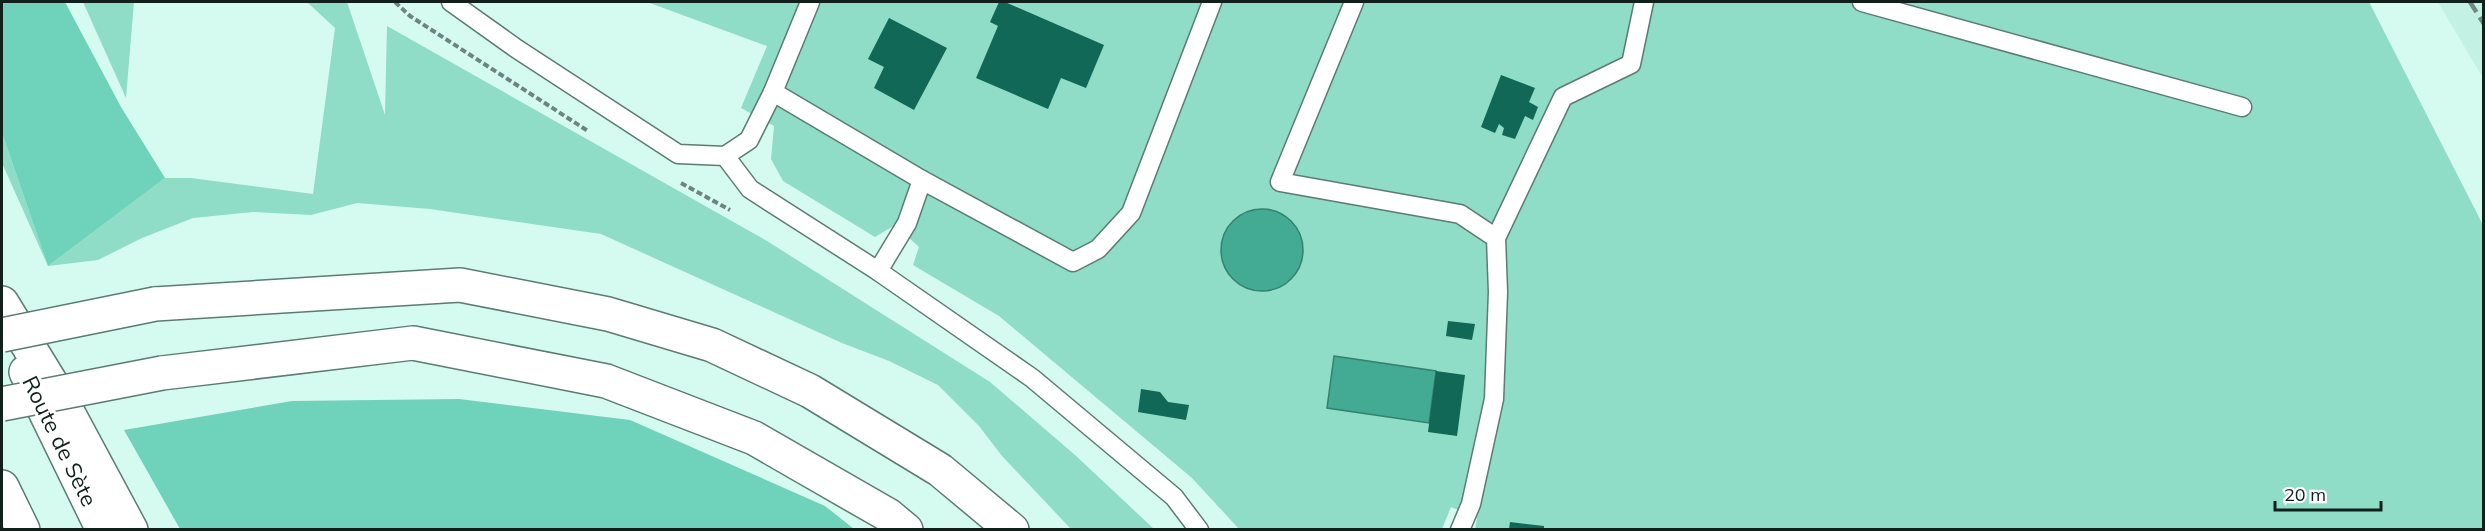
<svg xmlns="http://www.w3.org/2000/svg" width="2485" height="531" viewBox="0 0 2485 531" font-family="Mulish,sans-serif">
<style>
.built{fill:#c3f1e3}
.green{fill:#8fdcc7}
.forest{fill:#6ed3ba}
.water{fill:#43ab93;stroke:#34816f;stroke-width:1.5}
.building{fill:#116856}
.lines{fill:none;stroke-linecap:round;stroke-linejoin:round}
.service-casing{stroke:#5b7c72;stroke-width:21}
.secondary-casing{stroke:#5b7c72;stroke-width:36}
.trunk-casing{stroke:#5b7c72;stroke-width:36}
.path{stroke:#6c857e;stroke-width:4;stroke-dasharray:6 3;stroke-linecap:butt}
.service{stroke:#fff;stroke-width:18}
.secondary{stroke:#fff;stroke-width:33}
.trunk{stroke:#fff;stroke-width:33}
.rail{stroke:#718a83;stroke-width:4.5;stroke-dasharray:12 6;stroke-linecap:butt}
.trunk-bridge-casing{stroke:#5b7c72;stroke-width:36;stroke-linecap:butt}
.trunk-bridge{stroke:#fff;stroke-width:33}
.labels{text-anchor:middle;stroke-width:6;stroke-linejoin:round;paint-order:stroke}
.street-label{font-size:22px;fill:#12201c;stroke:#fff}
</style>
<rect width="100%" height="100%" fill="#d5faef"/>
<polygon class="built" points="2438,2 2483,2 2483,78"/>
<g class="green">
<polygon points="83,2 134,2 126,98"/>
<polygon points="307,2 347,2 385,115 387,26 767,241 990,382 1075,455 1154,529 1071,529 1002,456 979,426 938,385 889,361 842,343 601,234 430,209 357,203 311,215 253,212 193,218 142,238 98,260 48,266 2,163 2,133 48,266 165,178 191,178 313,194 335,28"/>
<polygon points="647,2 2369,2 2483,225 2483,529 1475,530 1477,518 1451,507 1442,529 1239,529 1192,478 999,316 913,265 919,247 895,225 875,237 783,181 771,159 774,126 741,108 767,46"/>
</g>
<g class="forest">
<polygon points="2,2 65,2 121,107 165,178 48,266 2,133"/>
<polygon points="459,399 630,420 825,506 854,529 180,529 124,430 292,401"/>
</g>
<g class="water">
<circle cx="1262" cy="250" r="41"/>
<polygon points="1334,356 1436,371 1429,423 1327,408"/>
</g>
<g class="building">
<polygon points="999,2 1005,2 1104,45 1086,88 1061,78 1048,109 976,78 998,26 990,22"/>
<polygon points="889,18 947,48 914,110 874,88 884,67 868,59"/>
<polygon points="1501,75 1535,88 1529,102 1538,107 1533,120 1525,116 1515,139 1502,135 1504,128 1499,124 1495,133 1481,127"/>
<polygon points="1448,321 1475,324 1472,340 1446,336"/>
<polygon points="1436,371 1465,375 1457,436 1428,432"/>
<polygon points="1141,389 1160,392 1168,402 1189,405 1186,420 1138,412"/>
<polygon points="1510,522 1544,526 1544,530 1509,530"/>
</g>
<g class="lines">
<defs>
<g id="service">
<polyline points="451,2 517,49 678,154 725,156 749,140 773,92"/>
<polyline points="810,2 773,92 922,180"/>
<polyline points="1354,2 1280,182 1460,214 1496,238 1498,292 1494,399 1471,504 1460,530"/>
<polyline points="1862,2 2242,107"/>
<polyline points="725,156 750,189 878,271 1032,378 1174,497 1199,530"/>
<polyline points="1496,238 1563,97 1631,64 1644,2"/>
<polyline points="878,271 907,223 922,180 1073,262 1098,249 1131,213 1212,2"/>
</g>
<g id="secondary">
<polyline points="26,372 103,530"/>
<polyline points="2,487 23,530"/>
</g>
<g id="trunk">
<polyline points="2,303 59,396 131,530"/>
<polyline points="155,304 460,285 608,314 712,345 810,391 940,470 1012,530"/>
<polyline points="162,373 413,343 606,381 754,438 888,515 906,530"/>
</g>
</defs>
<use href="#service" class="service-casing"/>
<use href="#secondary" class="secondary-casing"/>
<use href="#trunk" class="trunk-casing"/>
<g class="path">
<polyline points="395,2 410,16 588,131"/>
<polyline points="681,183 730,210"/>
</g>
<use href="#service" class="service"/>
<use href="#secondary" class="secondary"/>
<use href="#trunk" class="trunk"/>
<polyline class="rail" points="2470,2 2484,24"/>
<defs>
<g id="trunk-bridge">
<polyline points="2,335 155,304"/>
<polyline points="2,404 162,373"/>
</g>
</defs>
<use href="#trunk-bridge" class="trunk-bridge-casing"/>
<use href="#trunk-bridge" class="trunk-bridge"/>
</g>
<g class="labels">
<g class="street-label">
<text transform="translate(60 441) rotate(64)" y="8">Route de Sète</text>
</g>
</g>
<rect width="2485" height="531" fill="none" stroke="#12201c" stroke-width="6"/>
<path d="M2275 501v9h106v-9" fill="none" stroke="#12201c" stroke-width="3"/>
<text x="2284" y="501" font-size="18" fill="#12201c" stroke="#ffffff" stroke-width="4.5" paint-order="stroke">20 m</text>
</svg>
